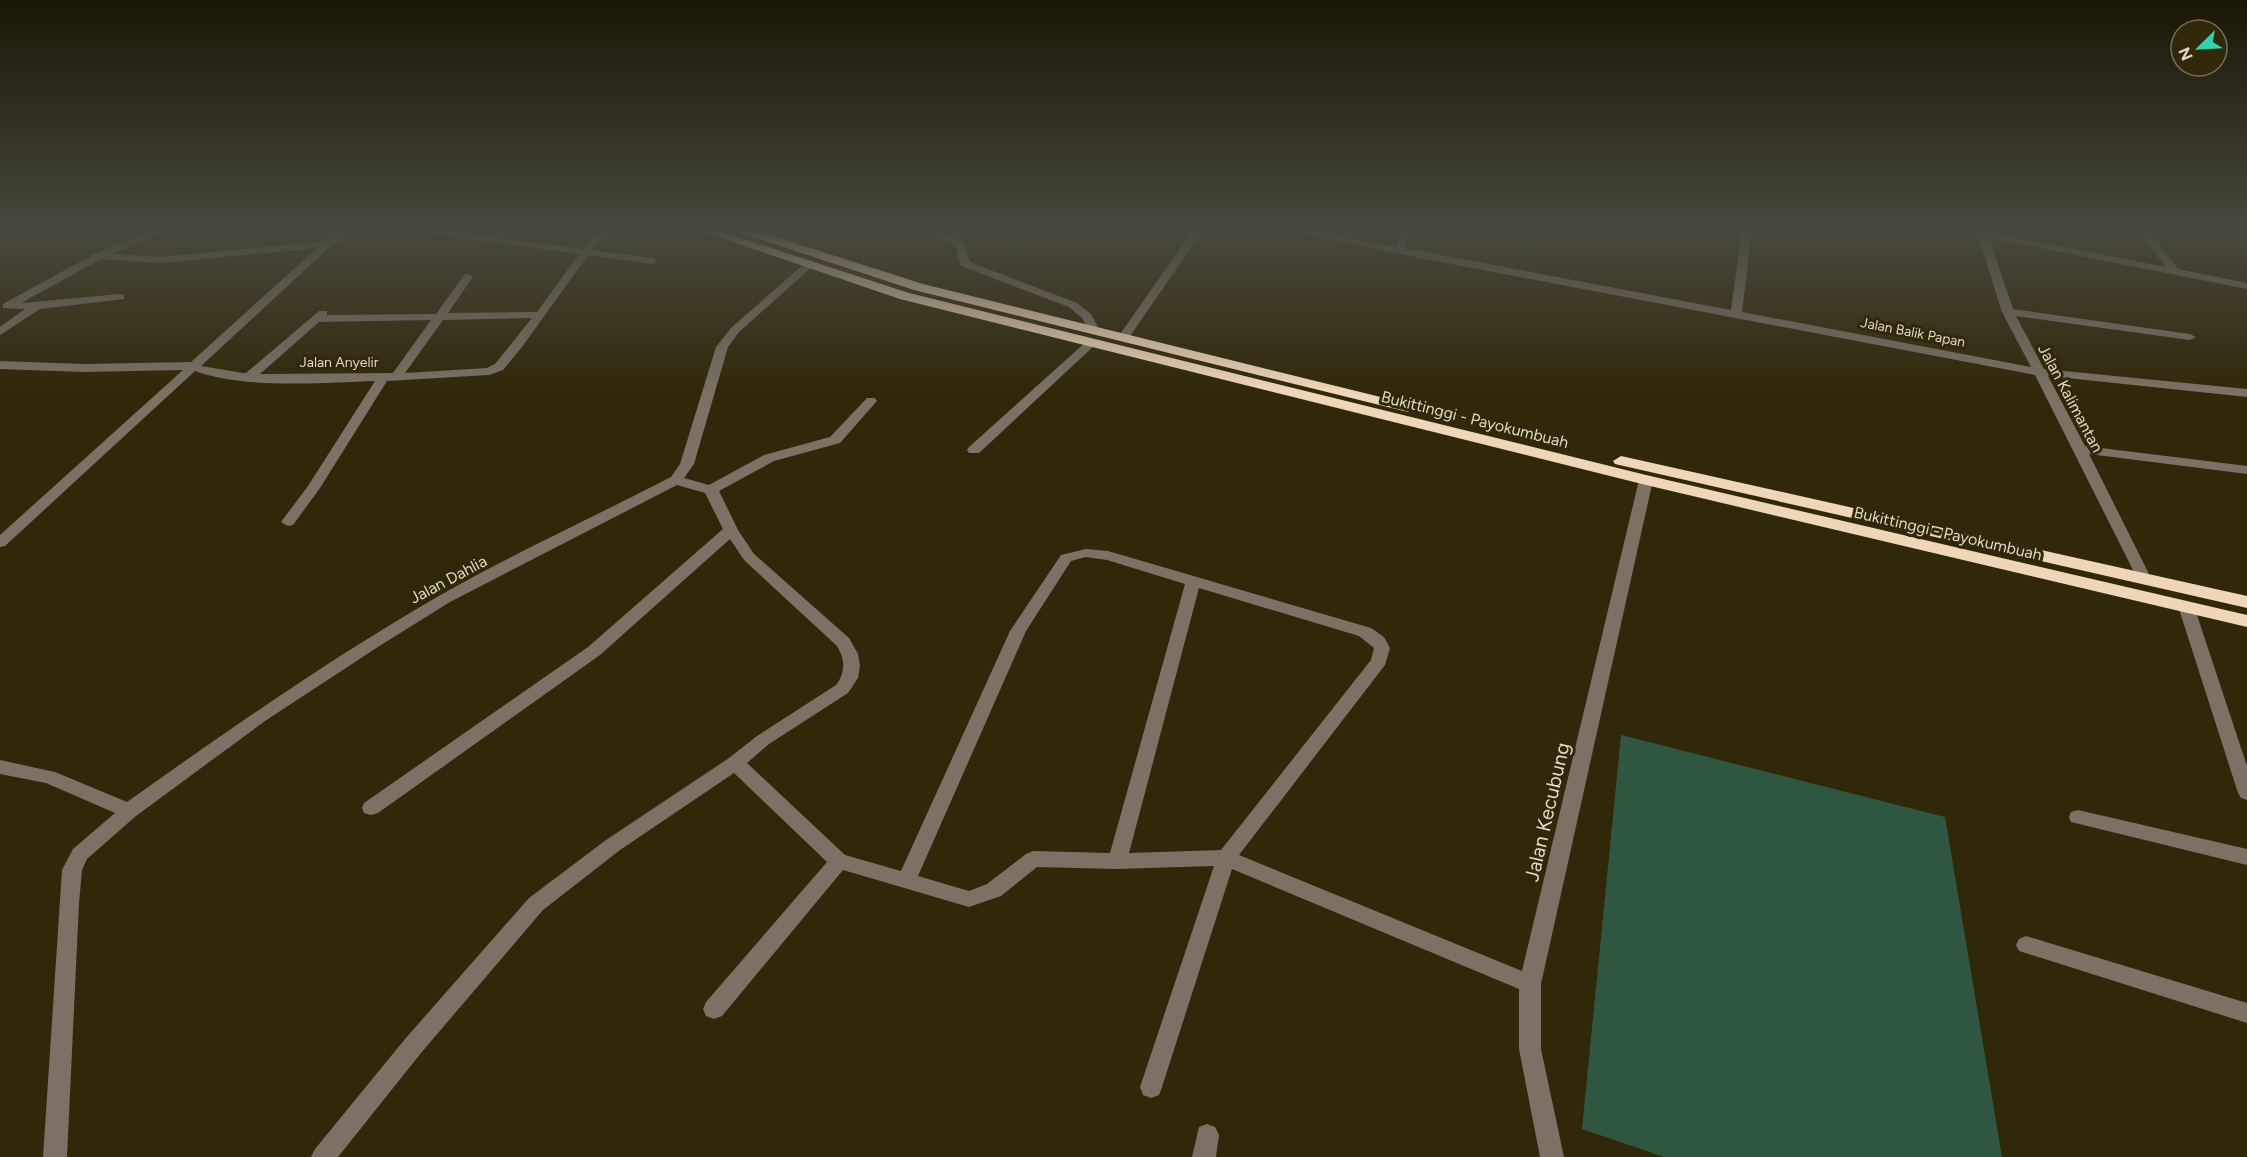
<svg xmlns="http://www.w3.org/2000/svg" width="2247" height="1157" viewBox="0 0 2247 1157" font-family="Figtree,sans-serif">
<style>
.green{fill:#2f5640}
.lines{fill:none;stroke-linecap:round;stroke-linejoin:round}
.minor{fill:#7b7165;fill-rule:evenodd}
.highway{fill:#f0d6b9;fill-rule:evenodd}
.labels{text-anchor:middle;stroke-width:6;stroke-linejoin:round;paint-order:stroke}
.far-street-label{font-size:14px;fill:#ded9c8;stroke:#302809}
.street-label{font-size:16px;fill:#ded9c8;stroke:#302809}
.near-street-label{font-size:20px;fill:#ded9c8;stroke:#302809}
</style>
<rect width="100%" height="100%" fill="#302809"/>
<polygon class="green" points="1621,735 1945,817 2002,1157 1664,1157 1582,1129"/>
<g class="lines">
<g class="minor">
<path d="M 156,229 L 170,229 L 112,254 L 161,257 L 325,241 L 345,229 L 357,229 L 331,246 L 201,366 L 243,373 L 246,373 L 319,311 L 327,311 L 327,315 L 436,314 L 464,275 L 468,274 L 473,277 L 448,313 L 537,312 L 579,254 L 414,232 L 409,229 L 437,229 L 583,249 C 593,235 601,229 618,229 L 600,240 L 592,250 L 653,258 L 658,261 L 653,264 L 588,255 L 522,347 L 503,370 L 489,375 L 387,381 L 320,488 L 293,525 L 288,526 L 281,522 L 308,486 L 375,381 C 322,383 244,389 195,371 L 5,546 L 0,547 L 0,535 L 183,370 L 84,372 L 0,369 L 0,361 L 84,364 L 191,362 L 317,248 L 161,263 L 101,259 L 21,303 L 120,294 L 124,295 L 124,299 L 40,309 L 0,335 L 0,327 L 25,309 L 3,308 L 3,304 L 96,253 ZM 532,318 L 495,364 L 487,368 L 405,373 L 443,320 ZM 431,320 L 393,373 L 260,374 L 319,322 Z"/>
<polygon points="924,229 937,229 964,242 970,262 1077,303 1091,314 1099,329 1097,331 1089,331 1082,318 1069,307 961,266 955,246"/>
<polygon points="1194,229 1204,229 1128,339 1120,339 1118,337"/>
<polygon points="1282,229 1303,229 1396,247 1402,229 1412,229 1405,248 1731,310 1742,229 1752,229 1742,312 2031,367 2002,312 1976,229 1986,229 1987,232 2166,267 2144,238 2153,236 2178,269 2247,283 2247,289 1989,238 2013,309 2190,334 2196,337 2190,340 2016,316 2044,369 2247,389 2247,397 2048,376 2085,446 2247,466 2247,474 2089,454 2151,578 2144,583 2137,578 2035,375 1399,254"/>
<path d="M 805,263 L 814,265 L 739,332 L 728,347 L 694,464 L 684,478 L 709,485 L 764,455 L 830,437 L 867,398 L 875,398 L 877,401 L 840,443 L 774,461 L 719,491 L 738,530 L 754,554 L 849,638 L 858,654 L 860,666 L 858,678 L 848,693 L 769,744 L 747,763 L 845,855 L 901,871 L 1010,631 L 1061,555 L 1086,549 L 1108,551 L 1371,628 L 1384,637 L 1390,648 L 1385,665 L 1239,855 L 1522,971 L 1639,480 L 1646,476 L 1651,477 L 1653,480 L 1541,984 L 1541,1049 L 1564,1157 L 1540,1157 L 1519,1049 L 1519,989 L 1232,869 L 1162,1087 L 1159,1095 L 1151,1098 L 1143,1095 L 1140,1087 L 1214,866 L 1117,869 L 1037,867 L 1001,896 L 969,907 L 843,870 L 722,1016 L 714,1019 L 706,1016 L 703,1009 L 706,1002 L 827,862 L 734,773 L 620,850 L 543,910 L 421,1053 L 338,1157 L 311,1157 L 315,1149 L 405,1039 L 529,898 L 606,840 L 729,758 L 757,736 L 836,685 C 846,672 845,659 837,646 L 744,560 L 730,539 L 600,655 L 378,813 L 371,815 L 364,813 L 362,808 L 364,803 L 588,647 L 723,529 L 705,493 L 677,485 L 450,602 L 381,645 L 265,721 L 136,816 L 87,859 L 82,870 L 79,903 L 67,1157 L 43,1157 L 62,870 L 73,849 L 115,813 L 46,783 L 0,774 L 0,760 L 55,772 L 127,802 C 228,730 330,659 437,597 C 512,554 594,517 671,477 L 680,464 L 716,347 L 731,328 ZM 1086,557 L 1107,560 L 1185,584 L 1110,853 L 1033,851 L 1026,854 L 987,884 L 969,891 L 918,876 L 1026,631 L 1071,561 ZM 1199,588 L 1359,636 L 1374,648 L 1371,660 L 1221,850 L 1129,853 Z"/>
<polygon points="1091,340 1097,343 1095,345 979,453 969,453 967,450 969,447 1087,341"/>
<polygon points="2186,601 2194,606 2247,766 2247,800 2241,798 2238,793 2178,606"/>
<polygon points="2078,810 2247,849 2247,865 2071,822 2069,817 2071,812"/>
<polygon points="2026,936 2247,1003 2247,1023 2019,951 2016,945 2019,939"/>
<polygon points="1207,1124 1215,1127 1219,1135 1216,1157 1192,1157 1199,1127"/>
</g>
<g class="highway">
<polygon points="695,229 713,229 909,293 1646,475 2247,615 2247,627 1646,485 900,299"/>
<polygon points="737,229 751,229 923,284 1413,405 1415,408 1408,412 914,290 738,232"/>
<polygon points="1621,456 2247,596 2247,608 1615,464 1613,461"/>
</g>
</g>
<linearGradient id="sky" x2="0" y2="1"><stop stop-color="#1a1605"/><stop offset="0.59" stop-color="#48483e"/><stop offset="1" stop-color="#48483e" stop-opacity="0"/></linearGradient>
<rect width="2247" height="391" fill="url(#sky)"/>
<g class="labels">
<g class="far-street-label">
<text transform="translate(1913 332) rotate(11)" y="5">Jalan Balik Papan</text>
<text x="339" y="367">Jalan Anyelir</text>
</g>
<g class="street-label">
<text transform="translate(2071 398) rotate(62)" y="6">Jalan Kalimantan</text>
<text transform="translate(1475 419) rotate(14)" y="6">Bukittinggi - Payokumbuah</text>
<text transform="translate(1948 533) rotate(13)" y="6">Bukittinggi - Payokumbuah</text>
<text transform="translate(448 579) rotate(-28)" y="6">Jalan Dahlia</text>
</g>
<g class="near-street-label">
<text transform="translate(1547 812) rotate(-77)" y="7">Jalan Kecubung</text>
</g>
</g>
<g transform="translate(2199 48) rotate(246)"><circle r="28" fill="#302809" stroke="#766f55" stroke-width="1.5"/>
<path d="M0-4.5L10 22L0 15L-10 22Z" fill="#30d4aa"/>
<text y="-9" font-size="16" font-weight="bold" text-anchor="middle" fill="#ded9c8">N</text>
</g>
</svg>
